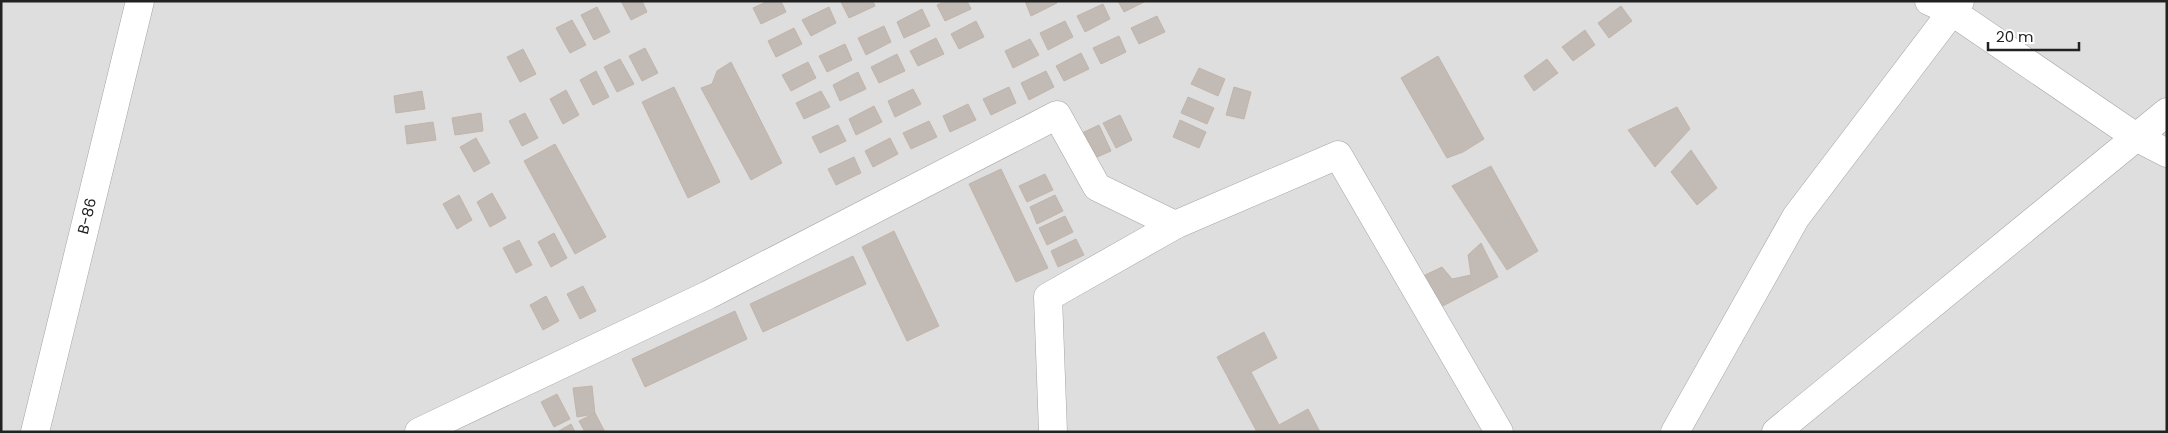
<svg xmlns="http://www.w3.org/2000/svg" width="2168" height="433" viewBox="0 0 2168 433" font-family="Poppins,sans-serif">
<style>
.residential{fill:#dfdede}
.building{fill:#c2bab5;stroke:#c2b5ab}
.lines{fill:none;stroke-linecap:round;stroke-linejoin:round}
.street-casing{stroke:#a5a5a5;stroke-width:29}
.street{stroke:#fff;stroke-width:28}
.labels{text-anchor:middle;stroke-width:5;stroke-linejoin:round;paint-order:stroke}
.street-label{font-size:15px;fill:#212121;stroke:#fff}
</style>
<rect width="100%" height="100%" fill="#f1eee8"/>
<rect class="residential" x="1" y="1" width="2166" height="431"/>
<g class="building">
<polygon points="621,1 642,1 647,12 631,20"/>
<polygon points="768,1 781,1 786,12 761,24 753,8"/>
<polygon points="873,1 875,6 849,18 841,2"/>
<polygon points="945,1 967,1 971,9 945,21 937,5"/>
<polygon points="1025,1 1056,1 1057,3 1031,16"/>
<polygon points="1118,1 1146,1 1124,12"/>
<polygon points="1103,4 1110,19 1085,32 1077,16"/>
<polygon points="1621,6 1632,21 1609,38 1598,23"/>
<polygon points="597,7 610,32 594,40 581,15"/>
<polygon points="829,7 836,23 811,36 802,20"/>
<polygon points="922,9 930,26 904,38 897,22"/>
<polygon points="1157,16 1165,32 1139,44 1131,28"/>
<polygon points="572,20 586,45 570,53 556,28"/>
<polygon points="976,21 984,37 959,49 951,34"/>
<polygon points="1065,21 1073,37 1048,50 1040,33"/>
<polygon points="884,26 891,42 866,55 858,38"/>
<polygon points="794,28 802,44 776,57 768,41"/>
<polygon points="1585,30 1595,45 1573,61 1562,47"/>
<polygon points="1119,36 1126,52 1101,64 1093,48"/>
<polygon points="936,38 944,54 918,66 910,51"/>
<polygon points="1030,39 1039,55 1013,68 1005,51"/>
<polygon points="845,44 852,60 827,72 819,56"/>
<polygon points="645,48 658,73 642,81 629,56"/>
<polygon points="523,49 536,74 520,82 507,57"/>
<polygon points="1081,53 1089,69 1064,81 1056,66"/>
<polygon points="897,54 905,71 879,83 871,67"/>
<polygon points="1438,56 1484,139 1463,152 1447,158 1401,78"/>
<polygon points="620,59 634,84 617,92 604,67"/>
<polygon points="1547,59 1558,73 1534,91 1524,76"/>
<polygon points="731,62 782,163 751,180 701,88 712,84 717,71"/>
<polygon points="808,62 816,78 791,91 782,75"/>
<polygon points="1199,68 1225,79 1218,96 1191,84"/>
<polygon points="596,71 609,97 593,105 580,80"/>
<polygon points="1046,71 1054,87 1029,100 1021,83"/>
<polygon points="858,72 866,89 840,101 833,85"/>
<polygon points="674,87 720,182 688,198 642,102"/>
<polygon points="1009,87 1016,103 991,115 983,99"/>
<polygon points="1234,87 1251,92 1244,119 1226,115"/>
<polygon points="913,89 921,104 895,117 888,101"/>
<polygon points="566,90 579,115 563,124 550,99"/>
<polygon points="422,91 425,109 396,113 394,96"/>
<polygon points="821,91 830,107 804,119 796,103"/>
<polygon points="1188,97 1214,108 1207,124 1181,113"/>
<polygon points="968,104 976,120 950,132 943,116"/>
<polygon points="874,106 882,122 856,135 849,119"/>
<polygon points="1677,107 1690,129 1655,167 1628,130"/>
<polygon points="481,113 483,131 455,135 452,118"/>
<polygon points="525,113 538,138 522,146 509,121"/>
<polygon points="1120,115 1132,140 1116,148 1103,123"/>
<polygon points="1180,120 1206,132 1199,148 1173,137"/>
<polygon points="929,121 937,137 911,149 903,133"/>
<polygon points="433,122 436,140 407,144 405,126"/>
<polygon points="838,125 846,141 820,153 812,137"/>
<polygon points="1099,125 1111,151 1095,158 1082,133"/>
<polygon points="476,138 490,163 474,172 460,147"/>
<polygon points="890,138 898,154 873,167 865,151"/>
<polygon points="555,144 606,237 575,254 524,161"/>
<polygon points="1691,150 1717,188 1697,205 1671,172"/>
<polygon points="854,157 861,173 836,185 828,169"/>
<polygon points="1491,166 1538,251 1507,270 1452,186"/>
<polygon points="1001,169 1048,268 1016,282 969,184"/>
<polygon points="1045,174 1053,190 1027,202 1019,186"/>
<polygon points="492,193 506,218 490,227 477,202"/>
<polygon points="459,195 472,220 457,229 443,204"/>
<polygon points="1055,195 1063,211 1037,224 1030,207"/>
<polygon points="1065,216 1073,232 1047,245 1039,228"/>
<polygon points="894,231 939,326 907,341 862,247"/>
<polygon points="554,233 567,258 551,267 538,242"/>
<polygon points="1076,239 1084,255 1058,267 1051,251"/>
<polygon points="519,240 532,265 516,273 503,248"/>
<polygon points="1481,243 1498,277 1441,307 1423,276 1442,267 1452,279 1471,275 1468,255"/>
<polygon points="853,256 866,284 763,332 750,304"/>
<polygon points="583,286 596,311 580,319 567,294"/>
<polygon points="546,296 559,321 543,330 530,305"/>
<polygon points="735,311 747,339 645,387 632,359"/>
<polygon points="1264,332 1277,358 1251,372 1279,425 1308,409 1320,432 1257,432 1217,357"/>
<polygon points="592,386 595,414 577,417 573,388"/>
<polygon points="557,394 570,419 554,427 541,402"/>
<polygon points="595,413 605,432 585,432 579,421"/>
<polygon points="571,424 575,432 557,432"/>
</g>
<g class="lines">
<defs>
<g id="street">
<polyline points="1929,1 1951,11 2136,137 2167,153"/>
<polyline points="35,432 140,1"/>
<polyline points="419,432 708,295 1057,115 1097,187 1175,225"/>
<polyline points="1053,432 1048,297 1175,225 1338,155 1499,432"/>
<polyline points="1675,432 1796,217 1960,1"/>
<polyline points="1776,432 2167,112"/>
</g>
</defs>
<use href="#street" class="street-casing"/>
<use href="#street" class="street"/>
</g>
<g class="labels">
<g class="street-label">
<text transform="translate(87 216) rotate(-76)" y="5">B-86</text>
</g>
</g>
<rect width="2168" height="433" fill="none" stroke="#212121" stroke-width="5"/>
<path d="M1988 42v8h91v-8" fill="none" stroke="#212121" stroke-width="2.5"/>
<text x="1996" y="42" font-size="15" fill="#212121" stroke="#ffffff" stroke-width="4" paint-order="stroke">20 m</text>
</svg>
